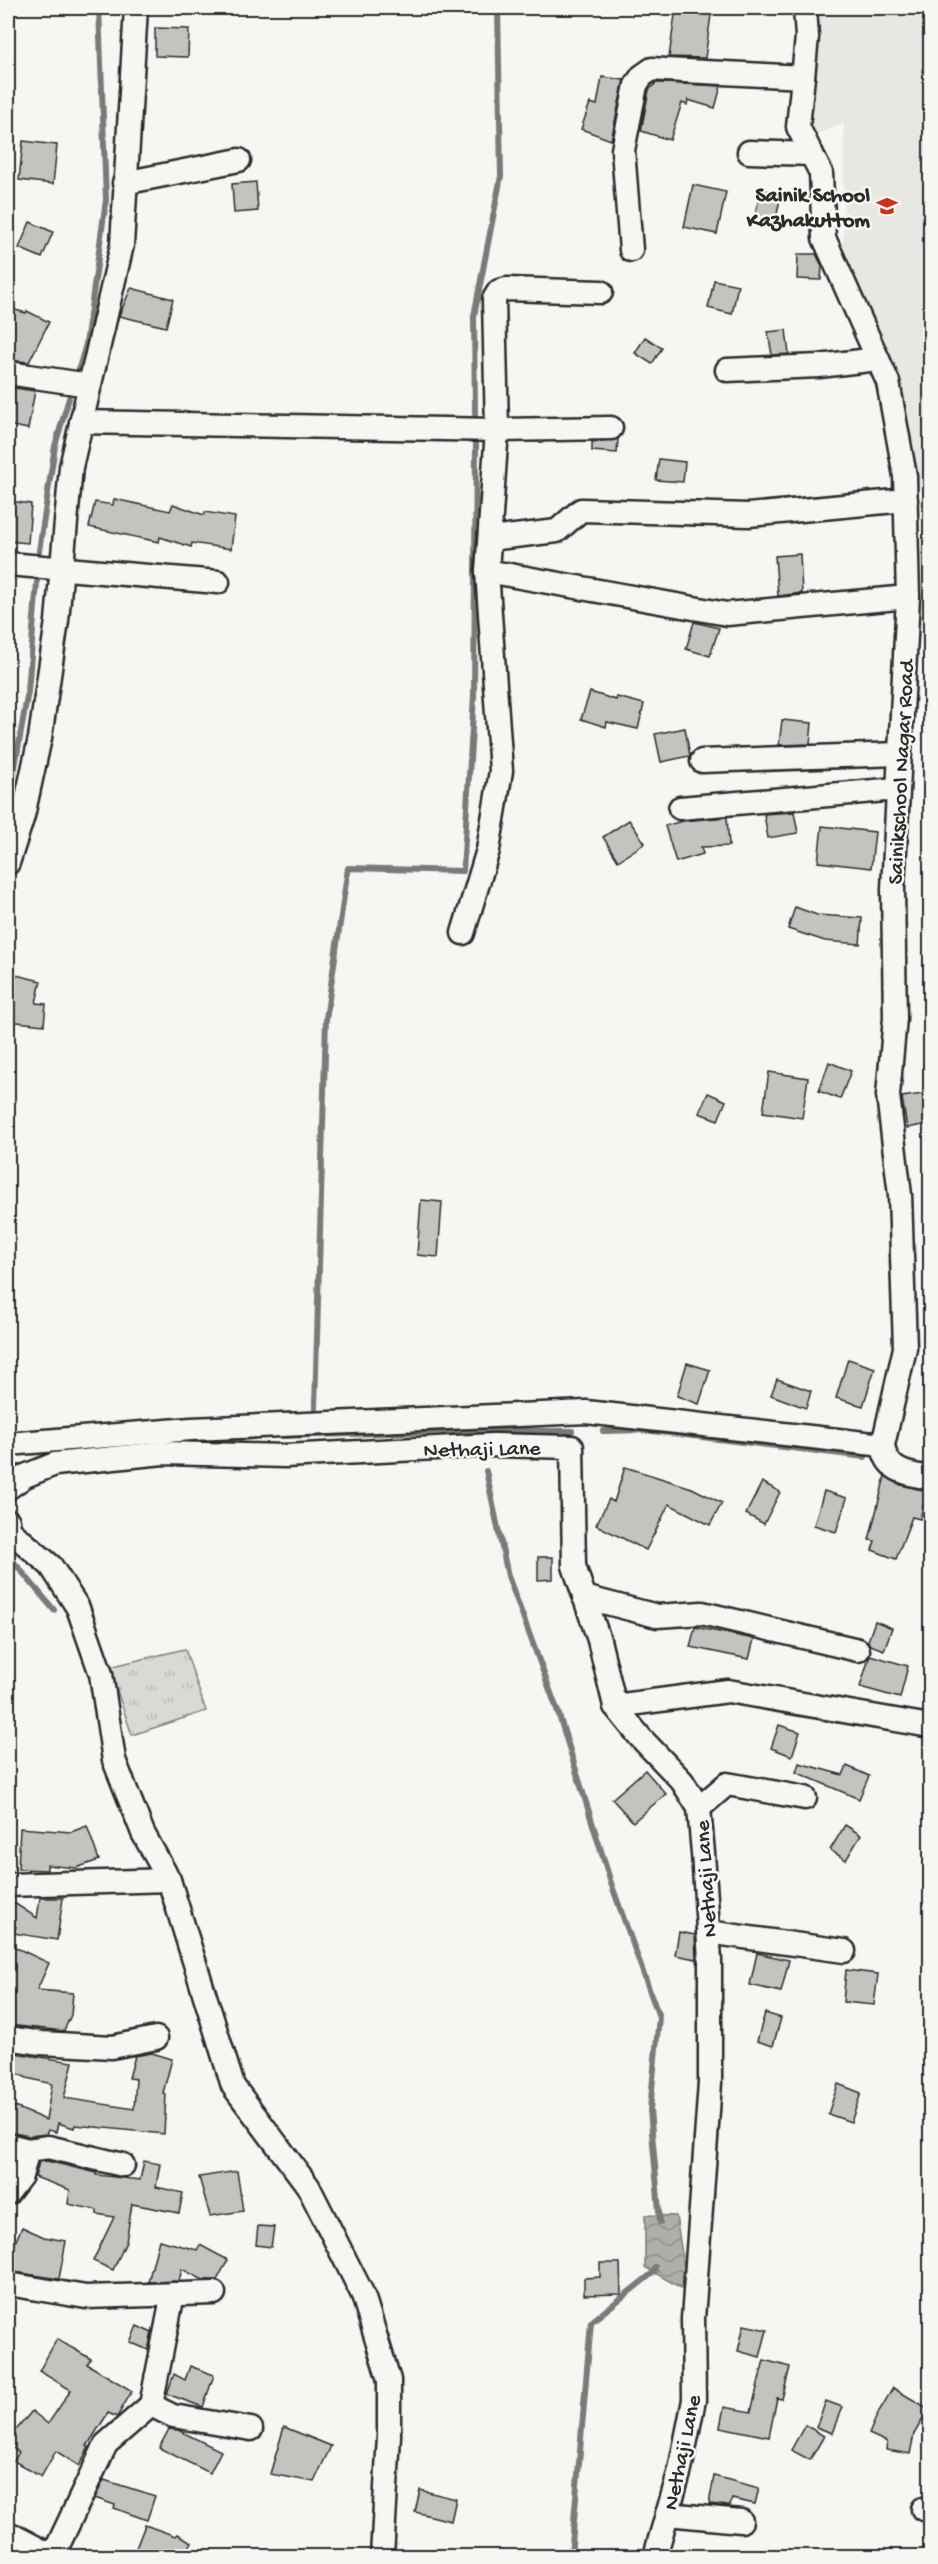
<svg xmlns="http://www.w3.org/2000/svg" width="938" height="2564" viewBox="0 0 938 2564" font-family="'Gochi Hand',sans-serif">
<style>
.built{fill:#e7e7e3}
.park{fill:url(#park-tufts);stroke:#828280;stroke-width:1.5}
.water{fill:url(#water-waves);stroke:#7a7a78;stroke-width:1.5}
.lines{fill:none;stroke-linecap:round;stroke-linejoin:round}
.stream{stroke:#7a7a78;stroke-width:6}
.building{fill:#c3c3c0;stroke:#2b2b2b;stroke-width:1.5}
.minor-casing{stroke:#2b2b2b;stroke-width:27}
.minor{stroke:#f6f6f2;stroke-width:22}
.labels{text-anchor:middle;stroke-width:5;stroke-linejoin:round;paint-order:stroke}
.poi-label{font-size:22px;font-weight:bold;fill:#2b2b2b;stroke:#f6f6f2;text-anchor:end}
.street-label{font-size:22px;fill:#2b2b2b;stroke:#f6f6f2}
</style>
<defs>
<pattern id="park-tufts" width="24" height="20" patternUnits="userSpaceOnUse" patternTransform="scale(1.5)"><rect width="24" height="20" fill="#d9d9d5"/><path d="M3 7l-1-3M5 7V3M7 7l1-3M15 17l-1-3M17 17v-4M19 17l1-3" fill="none" stroke="#babab7"/></pattern>
<pattern id="water-waves" width="16" height="10" patternUnits="userSpaceOnUse" patternTransform="scale(1.5)"><rect width="16" height="10" fill="#aeaeab"/><path d="M0 5q4-4 8 0t8 0" fill="none" stroke="#8e8e8b"/></pattern>
</defs>
<rect width="100%" height="100%" fill="#f6f6f2"/>
<filter id="ink" filterUnits="userSpaceOnUse"><feTurbulence type="fractalNoise" baseFrequency=".0167" numOctaves="2"/><feDisplacementMap in="SourceGraphic" scale="12" xChannelSelector="R" yChannelSelector="G"/><feConvolveMatrix kernelMatrix="1 2 1 2 8 2 1 2 1" color-interpolation-filters="sRGB"/></filter>
<g filter="url(#ink)">
<polygon class="built" points="811,8 930,8 930,511 843,273 844,123 805,139"/>
<polygon class="park" points="185,1649 206,1711 132,1735 109,1667"/>
<polygon class="water" points="645,2215 676,2216 688,2292 645,2267"/>
<g class="lines">
<g class="stream">
<polyline points="79,368 86,344 106,200 99,8"/>
<polyline points="475,414 474,316 501,176 498,8"/>
<polyline points="39,551 55,446 69,398"/>
<polyline points="8,807 28,691 37,582"/>
<polyline points="315,1408 326,1019 348,868 463,871 474,696 476,445"/>
<polyline points="603,1431 644,1430 865,1457"/>
<polyline points="284,1436 453,1431 572,1431"/>
<polyline points="195,1443 253,1437"/>
<polyline points="486,1471 508,1576 558,1712 611,1883 659,2017 650,2110 660,2222"/>
<polyline points="8,1555 54,1610"/>
<polyline points="571,2556 591,2322 654,2272 655,2267"/>
</g>
</g>
<g class="building">
<polygon points="676,8 712,8 705,58 669,57"/>
<polygon points="155,28 189,29 188,57 155,56"/>
<polygon points="602,77 624,80 611,140 581,129 590,103 597,105"/>
<polygon points="656,83 664,83 721,86 715,108 688,100 687,105 682,103 670,140 641,131 649,90"/>
<polygon points="23,141 57,145 53,184 19,180"/>
<polygon points="256,182 258,211 234,213 232,184"/>
<polygon points="693,185 726,192 717,234 684,227"/>
<polygon points="761,189 781,194 775,224 754,220"/>
<polygon points="30,222 53,232 42,258 19,248"/>
<polygon points="798,254 816,254 822,266 821,280 797,279"/>
<polygon points="714,280 738,285 732,314 708,308"/>
<polygon points="131,288 173,299 166,327 119,316"/>
<polygon points="8,308 26,313 27,311 49,322 29,362 8,360"/>
<polygon points="786,330 789,354 772,355 768,332"/>
<polygon points="645,337 662,348 652,364 635,353"/>
<polygon points="8,387 35,391 28,429 8,425"/>
<polygon points="618,439 617,453 592,451 592,442"/>
<polygon points="659,459 685,462 683,482 656,480"/>
<polygon points="114,499 170,511 173,504 204,515 205,512 235,517 231,549 192,543 191,547 160,537 159,542 89,527 95,502 113,505"/>
<polygon points="8,501 31,504 28,543 8,541"/>
<polygon points="800,554 802,593 778,596 775,556"/>
<polygon points="694,622 719,628 710,656 686,649"/>
<polygon points="590,692 616,700 617,697 644,704 638,729 607,722 606,727 581,719"/>
<polygon points="782,720 812,723 810,744 779,745"/>
<polygon points="685,728 690,756 661,762 655,734"/>
<polygon points="794,812 798,833 768,838 764,814"/>
<polygon points="727,817 729,846 701,847 703,854 676,862 665,826 682,821"/>
<polygon points="629,820 645,843 618,861 603,837"/>
<polygon points="822,826 875,832 871,868 818,862"/>
<polygon points="795,907 817,915 862,918 860,944 825,941 788,929"/>
<polygon points="8,973 41,981 36,1003 46,1004 44,1025 8,1021"/>
<polygon points="829,1062 851,1071 840,1099 819,1091"/>
<polygon points="769,1072 808,1078 802,1118 763,1112"/>
<polygon points="708,1093 726,1101 718,1120 699,1113"/>
<polygon points="923,1094 928,1124 907,1128 902,1097"/>
<polygon points="421,1200 442,1202 438,1257 417,1255"/>
<polygon points="848,1359 875,1368 863,1406 836,1398"/>
<polygon points="687,1363 710,1370 699,1404 677,1396"/>
<polygon points="777,1379 811,1391 806,1408 771,1395"/>
<polygon points="625,1467 692,1488 722,1503 710,1525 669,1504 646,1550 596,1525 609,1499 614,1502"/>
<polygon points="885,1476 901,1485 927,1491 920,1519 912,1517 896,1559 872,1550 875,1541 869,1540"/>
<polygon points="762,1482 780,1492 764,1524 746,1514"/>
<polygon points="824,1491 847,1498 836,1532 814,1525"/>
<polygon points="538,1557 553,1557 553,1579 538,1580"/>
<polygon points="875,1621 892,1628 884,1650 870,1645 868,1641"/>
<polygon points="695,1627 754,1639 749,1659 690,1647"/>
<polygon points="870,1655 908,1666 900,1698 860,1687"/>
<polygon points="779,1725 800,1732 792,1756 771,1748"/>
<polygon points="799,1763 843,1775 847,1766 869,1776 859,1799 796,1772"/>
<polygon points="645,1770 666,1794 633,1822 612,1799"/>
<polygon points="845,1825 861,1835 846,1860 830,1850"/>
<polygon points="87,1826 99,1860 76,1868 47,1865 47,1870 18,1869 20,1828 71,1832"/>
<polygon points="40,1898 63,1898 57,1940 13,1933 16,1927 8,1922 8,1899 37,1918"/>
<polygon points="679,1932 695,1935 696,1959 675,1955"/>
<polygon points="8,1944 49,1963 37,1990 73,1993 71,2015 64,2031 8,2025"/>
<polygon points="757,1953 789,1960 781,1992 750,1985"/>
<polygon points="846,1970 878,1974 874,2005 843,2002"/>
<polygon points="765,2013 781,2018 773,2046 757,2041"/>
<polygon points="8,2052 73,2062 64,2098 134,2109 136,2079 129,2078 135,2056 152,2053 172,2059 163,2093 166,2094 164,2134 75,2125 74,2128 58,2123 56,2132 48,2130 46,2134 29,2136 8,2132 8,2104 46,2120 52,2084 27,2078 8,2069"/>
<polygon points="838,2084 861,2093 851,2122 828,2114"/>
<polygon points="47,2161 97,2173 96,2175 140,2180 144,2161 160,2164 156,2187 183,2193 179,2213 132,2204 126,2242 113,2270 93,2261 114,2217 97,2214 97,2210 68,2204 70,2190 35,2177 39,2162"/>
<polygon points="237,2171 243,2211 210,2216 199,2177"/>
<polygon points="258,2226 274,2227 271,2247 256,2245"/>
<polygon points="22,2227 44,2237 66,2241 59,2279 8,2271 8,2245 13,2247"/>
<polygon points="159,2240 197,2250 200,2245 228,2260 217,2280 203,2280 182,2269 179,2281 148,2282"/>
<polygon points="600,2263 620,2263 621,2294 584,2295 584,2278 600,2277"/>
<polygon points="744,2325 767,2330 760,2357 738,2351"/>
<polygon points="137,2326 152,2333 148,2350 130,2342"/>
<polygon points="57,2339 91,2359 87,2364 132,2391 117,2417 108,2413 87,2446 89,2447 79,2466 56,2451 41,2477 14,2461 19,2452 8,2445 8,2441 15,2428 17,2429 32,2411 48,2424 71,2390 39,2371"/>
<polygon points="764,2360 790,2367 782,2399 777,2398 769,2437 720,2427 724,2407 751,2412"/>
<polygon points="190,2366 214,2375 203,2407 167,2394 174,2374 185,2380"/>
<polygon points="893,2388 929,2409 914,2434 910,2454 886,2450 887,2442 869,2434 878,2413"/>
<polygon points="826,2401 842,2407 832,2433 816,2427"/>
<polygon points="805,2425 824,2436 810,2460 791,2450"/>
<polygon points="284,2427 331,2446 314,2482 270,2474"/>
<polygon points="169,2429 178,2430 221,2451 210,2473 159,2448"/>
<polygon points="714,2476 759,2488 755,2504 732,2499 730,2506 709,2504"/>
<polygon points="104,2480 155,2496 147,2520 114,2508 115,2505 95,2498"/>
<polygon points="420,2490 456,2499 451,2521 415,2512"/>
<polygon points="145,2525 175,2536 177,2534 192,2542 184,2556 133,2556"/>
</g>
<g class="lines">
<defs>
<g id="minor">
<path d="M 805,8 L 807,37 L 798,127 L 821,173 L 824,238 L 888,382 L 905,476 L 908,597 L 893,889 L 895,1018 L 888,1095 L 900,1195 L 905,1348 L 883,1445 C 886,1472 908,1474 930,1478"/>
<polyline points="749,152 812,154"/>
<polyline points="124,183 239,160"/>
<polyline points="631,250 623,150 636,85 642,76 652,69 665,70 803,77"/>
<polyline points="727,370 819,366 878,359"/>
<polyline points="8,373 89,385"/>
<polyline points="81,422 497,430 611,428"/>
<polyline points="490,539 557,531 581,510 749,515 906,500"/>
<polyline points="8,564 218,582"/>
<polyline points="487,571 727,614 908,597"/>
<polyline points="702,761 899,754"/>
<polyline points="680,808 897,789"/>
<polyline points="8,863 23,816 40,738 57,621 71,467 122,245 136,8"/>
<polyline points="463,933 488,850 501,771 487,571 497,430 494,299 499,291 507,289 601,292"/>
<polyline points="8,1444 191,1429 586,1412 883,1445"/>
<polyline points="8,1488 25,1476 55,1464 163,1453 285,1456 493,1445 572,1447 574,1566 599,1640 615,1706 640,1737 682,1781 699,1808 703,1853 710,1960 710,2083 693,2319 694,2400 680,2470 655,2556"/>
<polyline points="8,1521 9,1530 51,1566 78,1608 101,1674 114,1760 143,1833 169,1880 233,2086 308,2186 363,2295 389,2380 389,2436 382,2556"/>
<polyline points="584,1597 657,1616 702,1613 858,1650"/>
<polyline points="615,1706 728,1691 930,1726"/>
<polyline points="699,1808 727,1784 805,1798"/>
<polyline points="8,1885 169,1880"/>
<polyline points="708,1932 844,1951"/>
<polyline points="8,2038 41,2043 112,2047 156,2038"/>
<polyline points="8,2145 28,2150 48,2147 123,2165"/>
<polyline points="8,2193 21,2176 28,2150"/>
<polyline points="8,2284 86,2297 214,2293"/>
<polyline points="151,2405 173,2416 251,2429"/>
<polyline points="923,2509 930,2508"/>
<polyline points="667,2514 741,2521"/>
<polyline points="8,2533 52,2556"/>
<polyline points="53,2556 106,2444 151,2405 173,2294"/>
</g>
</defs>
<use href="#minor" class="minor-casing"/>
<use href="#minor" class="minor"/>
</g>
</g>
<defs>
<symbol id="school-bare" viewBox="-9 -9 18 18"><path d="M0-5L7-2L0 1L-7-2ZM-4 1L0 2.5L4 1V4Q0 6-4 4Z" fill="#c8321e" stroke="#f6f6f2" stroke-width="2.5" paint-order="stroke"/></symbol>
</defs>
<g fill-rule="evenodd">
<use href="#school-bare" x="872" y="191" width="30" height="30"/>
</g>
<g class="labels">
<g class="poi-label">
<text x="870" y="201">Sainik School<tspan x="870" dy="25">Kazhakuttom</tspan></text>
</g>
<g class="street-label">
<text transform="translate(899 772) rotate(-87)" y="8">Sainikschool Nagar Road</text>
<text transform="translate(482 1447) rotate(-1)" y="8">Nethaji Lane</text>
<text transform="translate(704 1879) rotate(-94)" y="8">Nethaji Lane</text>
<text transform="translate(680 2452) rotate(-78)" y="8">Nethaji Lane</text>
</g>
</g>
<rect width="938" height="2564" fill="none" stroke="#f6f6f2" stroke-width="30"/>
<rect x="15" y="15" width="908" height="2534" fill="none" stroke="#2b2b2b" stroke-width="2" filter="url(#ink)"/>
</svg>
